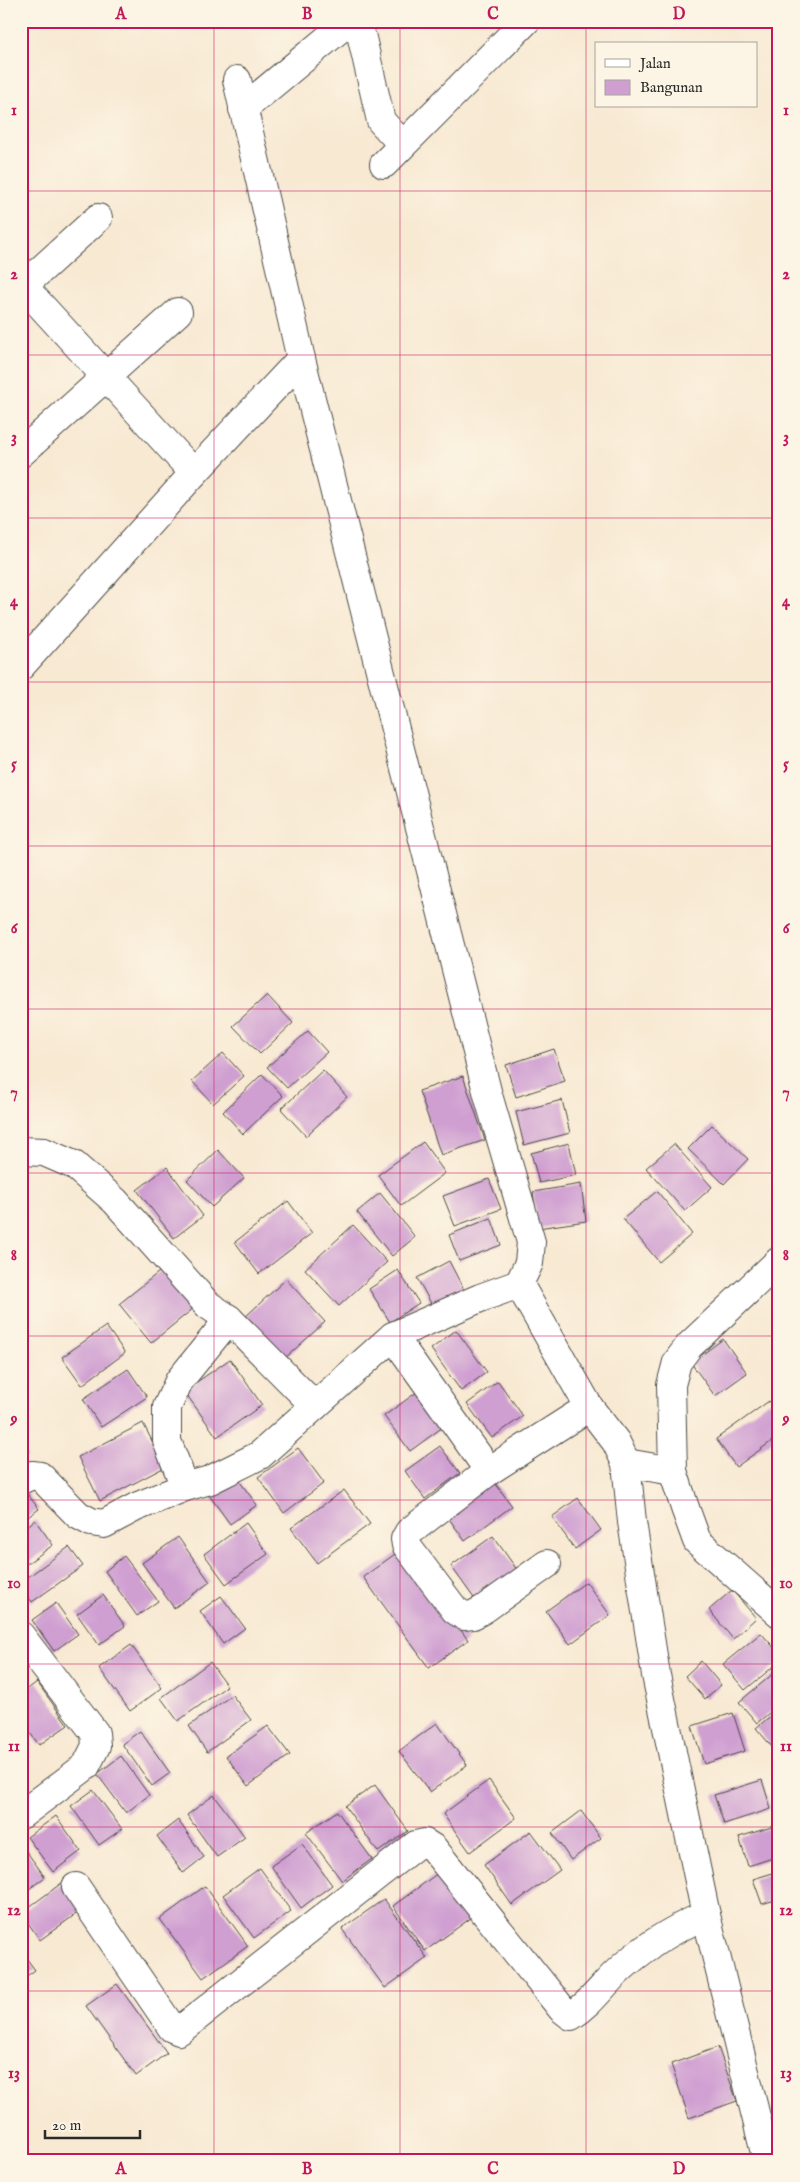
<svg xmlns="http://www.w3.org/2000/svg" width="800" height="2182" viewBox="0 0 800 2182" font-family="'IM FELL English',serif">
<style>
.building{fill:#cf9fd1}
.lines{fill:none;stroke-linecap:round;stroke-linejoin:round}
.street-casing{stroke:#4a4844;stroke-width:30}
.street{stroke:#fff;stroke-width:28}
.grid{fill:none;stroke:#c2185b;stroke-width:1;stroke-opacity:0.55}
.neatline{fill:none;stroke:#c2185b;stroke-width:2}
.grid-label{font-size:16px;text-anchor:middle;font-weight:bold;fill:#c2185b}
</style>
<rect width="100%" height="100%" fill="#fcf5e5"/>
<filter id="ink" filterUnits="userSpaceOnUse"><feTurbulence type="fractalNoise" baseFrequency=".02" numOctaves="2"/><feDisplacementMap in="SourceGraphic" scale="10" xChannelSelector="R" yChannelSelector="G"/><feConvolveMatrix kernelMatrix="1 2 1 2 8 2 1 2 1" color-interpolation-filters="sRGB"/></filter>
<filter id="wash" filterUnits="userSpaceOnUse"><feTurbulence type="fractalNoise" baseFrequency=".0096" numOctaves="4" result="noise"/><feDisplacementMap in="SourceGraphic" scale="20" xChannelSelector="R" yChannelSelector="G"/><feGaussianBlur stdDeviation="1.12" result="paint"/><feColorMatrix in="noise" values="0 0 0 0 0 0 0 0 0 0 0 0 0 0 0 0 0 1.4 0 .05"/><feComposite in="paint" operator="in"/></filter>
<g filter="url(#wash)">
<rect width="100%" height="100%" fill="#f8e9d3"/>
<g id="blocks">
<g class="building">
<polygon points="267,995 293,1023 260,1054 233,1026"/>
<polygon points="308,1031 327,1052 287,1088 267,1067"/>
<polygon points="554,1049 565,1081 516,1097 506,1065"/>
<polygon points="223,1053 244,1076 213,1104 192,1081"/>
<polygon points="323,1070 347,1097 306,1136 281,1109"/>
<polygon points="262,1074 283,1096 243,1134 223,1112"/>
<polygon points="463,1076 485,1140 441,1155 419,1091"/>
<polygon points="562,1100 570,1133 524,1145 516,1112"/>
<polygon points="712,1125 748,1159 724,1184 688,1149"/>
<polygon points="423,1142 445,1173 401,1206 378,1175"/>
<polygon points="569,1143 576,1175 539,1183 531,1153"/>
<polygon points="674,1144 712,1187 685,1211 646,1168"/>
<polygon points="218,1150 244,1178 212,1207 187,1180"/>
<polygon points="167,1167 203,1216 174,1238 137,1190"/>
<polygon points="489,1179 501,1209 455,1226 443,1196"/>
<polygon points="581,1184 586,1221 538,1228 533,1192"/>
<polygon points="657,1191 692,1234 659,1262 623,1219"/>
<polygon points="380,1193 415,1237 392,1256 357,1212"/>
<polygon points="288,1201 312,1233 259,1274 235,1242"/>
<polygon points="491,1218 501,1245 459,1261 449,1235"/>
<polygon points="353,1225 387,1262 339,1306 305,1269"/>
<polygon points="449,1261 464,1290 433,1307 417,1278"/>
<polygon points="169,1264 200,1303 151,1343 119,1304"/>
<polygon points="398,1270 419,1303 390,1322 369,1289"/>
<polygon points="286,1279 325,1322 282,1361 244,1318"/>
<polygon points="106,1326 125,1353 82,1385 62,1357"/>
<polygon points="456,1330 487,1372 461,1391 431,1349"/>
<polygon points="723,1339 747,1373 715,1396 691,1363"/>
<polygon points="230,1359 262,1405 217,1437 184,1391"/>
<polygon points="128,1369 147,1397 101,1427 83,1399"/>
<polygon points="498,1381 523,1416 492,1438 467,1404"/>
<polygon points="417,1392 443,1427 410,1451 384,1416"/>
<polygon points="769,1401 779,1414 779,1436 736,1467 716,1439"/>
<polygon points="143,1423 165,1467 100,1501 78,1457"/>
<polygon points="21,1436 27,1457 21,1458"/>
<polygon points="440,1446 460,1473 425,1499 405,1471"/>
<polygon points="298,1448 324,1483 284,1513 258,1477"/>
<polygon points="235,1475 257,1505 230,1524 209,1495"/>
<polygon points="492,1479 512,1506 465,1541 445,1513"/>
<polygon points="23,1488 39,1509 21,1522 21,1489"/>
<polygon points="344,1490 370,1524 317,1563 291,1528"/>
<polygon points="578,1498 601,1530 575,1549 552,1517"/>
<polygon points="35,1520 53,1545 21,1568 21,1531"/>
<polygon points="246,1523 268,1554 226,1584 204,1554"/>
<polygon points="493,1536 518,1571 476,1601 451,1566"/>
<polygon points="178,1537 210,1582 174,1608 142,1563"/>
<polygon points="69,1547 83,1566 32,1602 21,1586 21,1582"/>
<polygon points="402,1549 468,1640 429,1668 363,1577"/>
<polygon points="124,1556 158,1601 137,1616 105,1571"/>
<polygon points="586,1582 610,1615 570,1644 546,1611"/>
<polygon points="732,1590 756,1618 733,1639 709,1610"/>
<polygon points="103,1595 125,1626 99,1645 77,1614"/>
<polygon points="221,1596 245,1628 223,1644 200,1611"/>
<polygon points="56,1603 78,1634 54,1651 32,1620"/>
<polygon points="761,1633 779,1653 779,1662 745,1690 723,1664"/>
<polygon points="131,1645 162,1688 130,1711 99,1668"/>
<polygon points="701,1661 721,1685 705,1699 685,1676"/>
<polygon points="210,1662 227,1686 178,1721 161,1698"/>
<polygon points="779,1669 779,1705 757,1723 739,1702"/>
<polygon points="37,1682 68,1725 39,1745 21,1721 21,1694"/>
<polygon points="232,1695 251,1720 207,1752 189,1726"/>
<polygon points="779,1709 779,1755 756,1728"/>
<polygon points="733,1713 745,1751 704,1764 692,1726"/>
<polygon points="437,1723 467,1765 430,1792 399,1751"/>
<polygon points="268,1726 290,1755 248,1786 226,1756"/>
<polygon points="140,1731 170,1773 152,1786 122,1744"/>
<polygon points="121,1756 149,1795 126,1813 97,1774"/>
<polygon points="489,1780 516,1818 470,1852 443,1814"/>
<polygon points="762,1780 771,1809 724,1824 714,1795"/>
<polygon points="375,1785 408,1831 378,1852 345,1806"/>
<polygon points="93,1790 122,1829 99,1845 71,1806"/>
<polygon points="214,1795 245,1837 217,1857 187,1815"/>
<polygon points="337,1811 372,1859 342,1881 306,1833"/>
<polygon points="581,1811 601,1838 571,1860 552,1833"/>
<polygon points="56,1816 81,1851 53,1872 27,1837"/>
<polygon points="178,1820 204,1857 183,1873 157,1836"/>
<polygon points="778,1825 779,1856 748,1866 739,1837"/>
<polygon points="531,1831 560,1870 512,1905 484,1865"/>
<polygon points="21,1844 45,1877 21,1895"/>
<polygon points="302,1844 332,1885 301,1908 271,1866"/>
<polygon points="260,1868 291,1911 254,1938 223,1895"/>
<polygon points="776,1872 779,1879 779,1899 762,1904 753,1879"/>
<polygon points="438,1873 471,1918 425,1951 393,1906"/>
<polygon points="63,1882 83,1909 40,1940 21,1913"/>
<polygon points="205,1886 248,1946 203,1978 160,1919"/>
<polygon points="384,1899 427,1958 385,1988 342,1929"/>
<polygon points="21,1951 35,1970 21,1980"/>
<polygon points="117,1984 167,2053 136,2076 86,2006"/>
<polygon points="718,2047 737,2101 689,2118 671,2064"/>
</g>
</g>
</g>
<g filter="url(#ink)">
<use href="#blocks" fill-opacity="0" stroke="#4a4844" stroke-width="1"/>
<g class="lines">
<defs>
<g id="street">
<polyline points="358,21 381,121 402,144"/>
<polyline points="237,80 301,359 488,1095 531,1242 529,1263 519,1284"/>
<polyline points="243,109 349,21"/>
<polyline points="384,164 526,21"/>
<polyline points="23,286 194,473"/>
<polyline points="21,288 98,218"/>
<polyline points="21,453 178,312"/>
<polyline points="21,666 194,473 301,359"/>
<polyline points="21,1151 44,1152 74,1165 115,1201 208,1305 229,1319 315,1406"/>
<polyline points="779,1261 689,1346 677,1362 671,1385 673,1471 685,1508 697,1541 779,1613"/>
<polyline points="393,1336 489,1471"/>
<polyline points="626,1463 673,1471"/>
<polyline points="21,1480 32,1475 40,1476 78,1515 91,1522 104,1524 136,1507 185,1487 210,1480 260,1455 393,1336 480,1298 519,1284 589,1407 616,1442 626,1463 632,1522 656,1675 706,1915 767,2161"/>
<polyline points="185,1487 167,1441 167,1407 179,1381 229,1319"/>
<polyline points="547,1564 484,1609 473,1615 464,1616 455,1610 406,1545 405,1539 409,1532 489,1471 589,1407"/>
<polyline points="21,1636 95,1733 96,1746 86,1766 21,1815"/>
<path d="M 76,1887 L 172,2028 L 179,2031 L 416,1845 L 425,1843 L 433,1848 L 562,2009 L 571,2016 C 589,2005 600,1989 615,1974 C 641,1949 673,1929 706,1915"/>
</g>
</defs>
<use href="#street" class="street-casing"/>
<use href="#street" class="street"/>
</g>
</g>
<path class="grid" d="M 214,21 L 214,2161M 400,21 L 400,2161M 586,21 L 586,2161M 21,191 L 779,191M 21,355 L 779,355M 21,518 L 779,518M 21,682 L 779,682M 21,846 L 779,846M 21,1009 L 779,1009M 21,1173 L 779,1173M 21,1336 L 779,1336M 21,1500 L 779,1500M 21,1664 L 779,1664M 21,1827 L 779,1827M 21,1991 L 779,1991"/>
<rect width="800" height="2182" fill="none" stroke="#fcf5e5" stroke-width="55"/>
<rect x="595" y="42" width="162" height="65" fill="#fcf5e5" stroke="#a8a49b"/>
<rect x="605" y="59" width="25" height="8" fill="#ffffff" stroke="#a8a49b"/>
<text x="640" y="68" font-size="15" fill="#2b2b2b">Jalan</text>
<rect x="605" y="80" width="25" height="15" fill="#cf9fd1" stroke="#a8a49b"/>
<text x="640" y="92" font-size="15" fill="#2b2b2b">Bangunan</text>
<path d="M45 2130v8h95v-8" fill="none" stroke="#2b2b2b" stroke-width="2.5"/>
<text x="52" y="2130" font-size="15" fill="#2b2b2b" stroke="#fcf5e5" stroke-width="4" paint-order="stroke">20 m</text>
<rect x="28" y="28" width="744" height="2126" class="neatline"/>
<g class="grid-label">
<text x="121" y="19">A</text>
<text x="307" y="19">B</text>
<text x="493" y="19">C</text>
<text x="679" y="19">D</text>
<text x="14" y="115">1</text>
<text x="786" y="115">1</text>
<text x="14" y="279">2</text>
<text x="786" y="279">2</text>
<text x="14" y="442">3</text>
<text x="786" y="442">3</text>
<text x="14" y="606">4</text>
<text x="786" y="606">4</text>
<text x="14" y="769">5</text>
<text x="786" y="769">5</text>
<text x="14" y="933">6</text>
<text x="786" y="933">6</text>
<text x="14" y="1097">7</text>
<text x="786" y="1097">7</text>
<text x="14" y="1260">8</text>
<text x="786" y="1260">8</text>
<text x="14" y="1424">9</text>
<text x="786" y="1424">9</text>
<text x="14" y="1588">10</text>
<text x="786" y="1588">10</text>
<text x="14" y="1751">11</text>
<text x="786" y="1751">11</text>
<text x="14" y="1915">12</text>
<text x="786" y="1915">12</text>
<text x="14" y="2078">13</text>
<text x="786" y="2078">13</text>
<text x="121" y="2174">A</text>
<text x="307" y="2174">B</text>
<text x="493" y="2174">C</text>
<text x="679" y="2174">D</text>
</g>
</svg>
